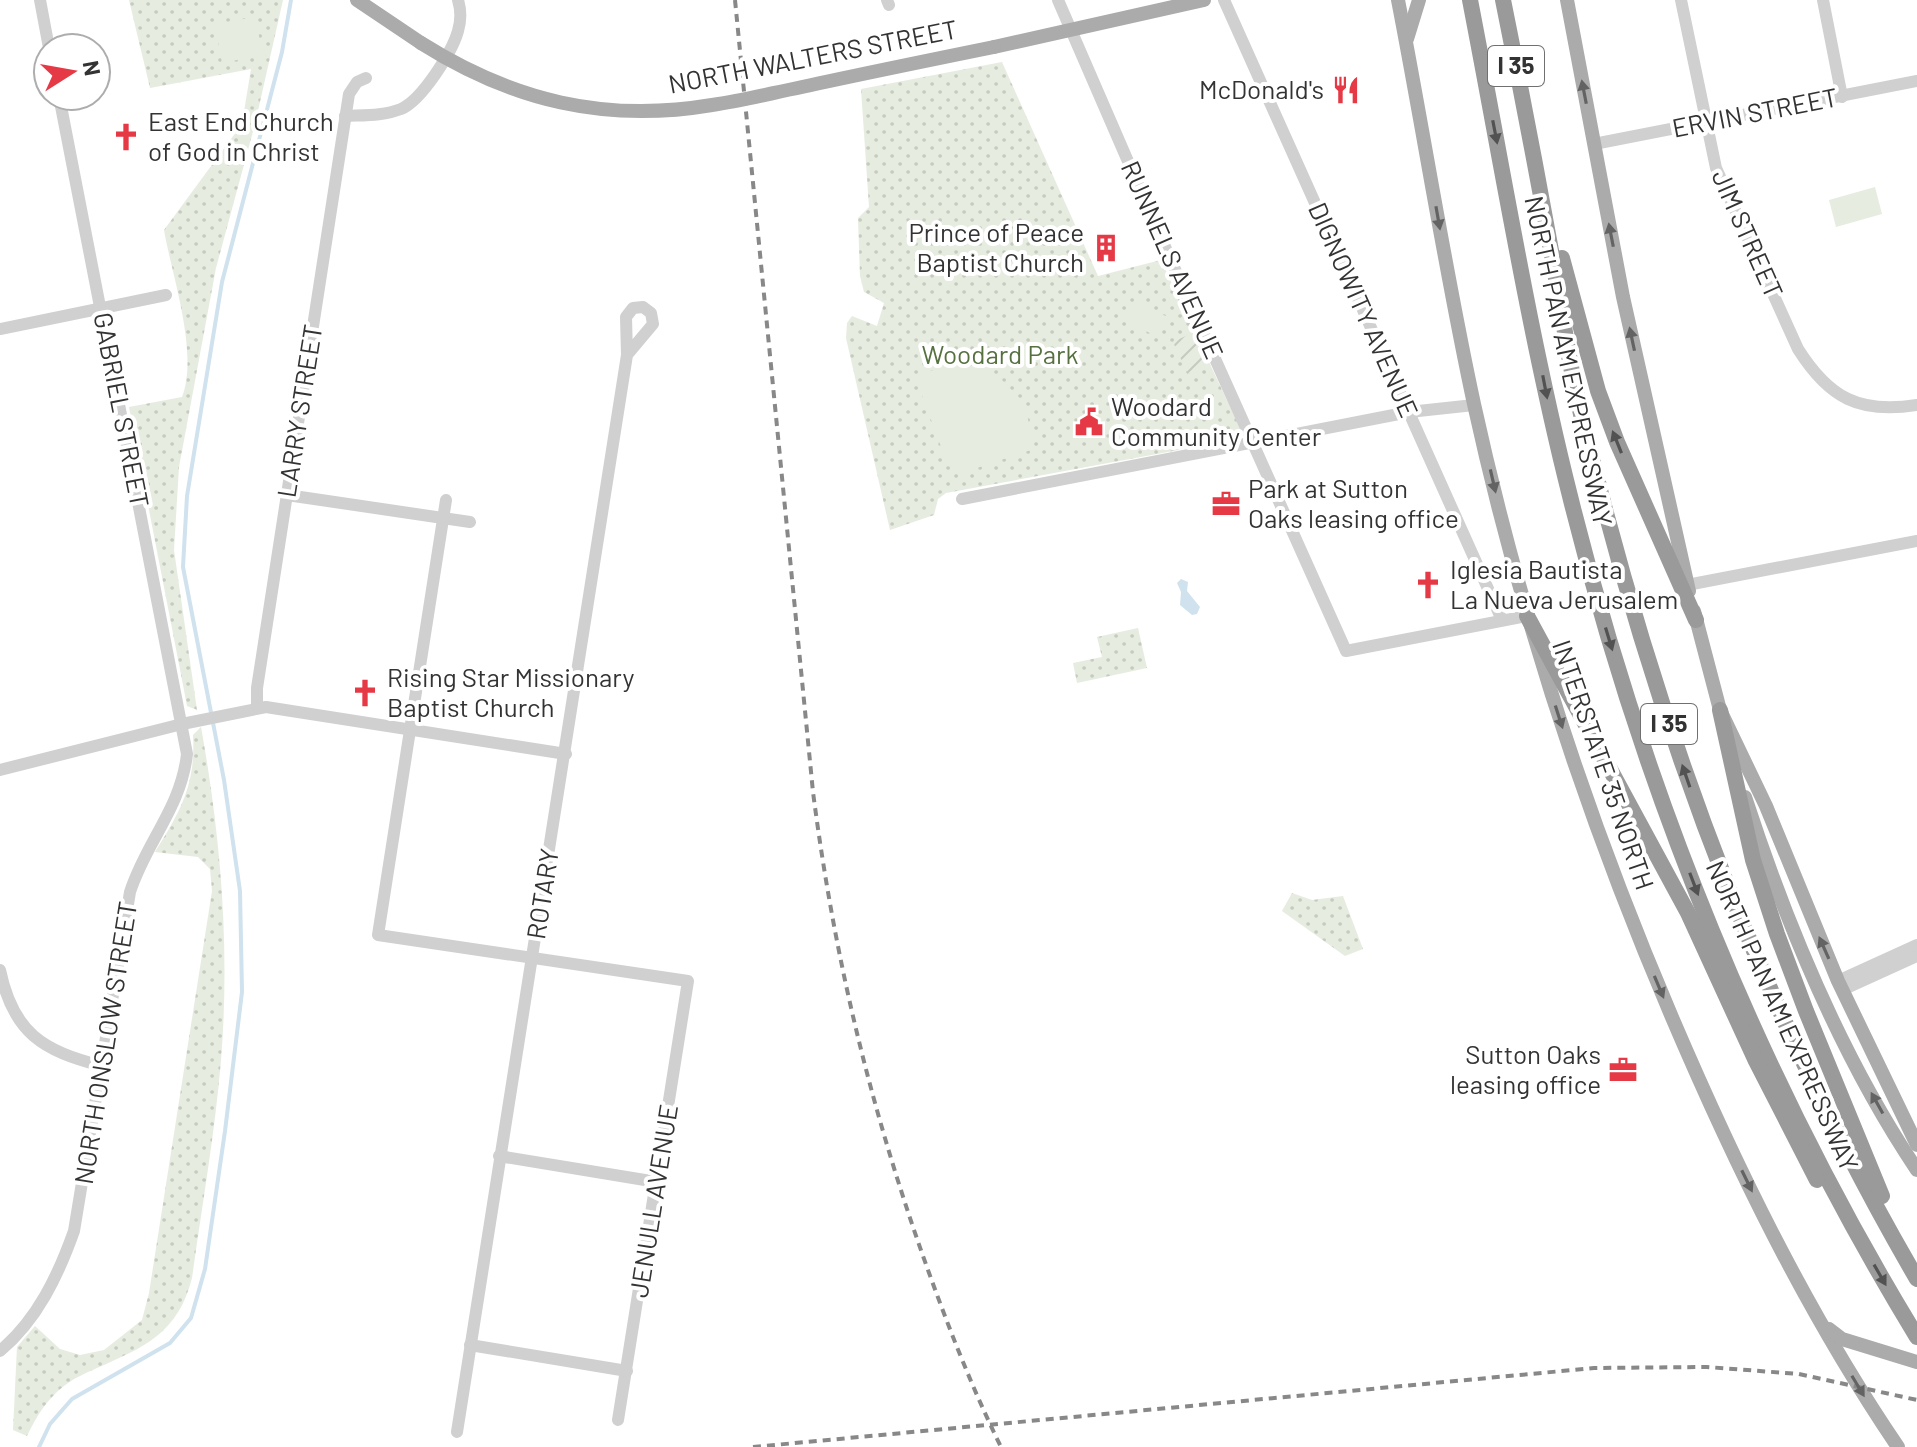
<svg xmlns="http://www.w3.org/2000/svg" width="1917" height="1447" viewBox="0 0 1917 1447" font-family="Barlow,sans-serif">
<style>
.park{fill:url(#park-dots)}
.garden{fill:url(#garden-furrows)}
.pitch{fill:#e6ecdf}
.water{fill:#cfe2ee}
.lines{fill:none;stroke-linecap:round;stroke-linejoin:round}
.stream{stroke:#cfe2ee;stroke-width:4}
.minor{stroke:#d0d0d0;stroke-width:12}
.major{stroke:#ababab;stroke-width:14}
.highway{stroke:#9a9a9a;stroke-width:16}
.rail{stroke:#888;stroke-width:4;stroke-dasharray:8 6;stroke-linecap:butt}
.major-bridge{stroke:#ababab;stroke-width:14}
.oneway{fill:#636363}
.oneway2{fill:#525252}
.labels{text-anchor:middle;stroke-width:8;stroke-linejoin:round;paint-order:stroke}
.shield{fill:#fff;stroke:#707070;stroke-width:2}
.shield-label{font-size:24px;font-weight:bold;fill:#333}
.street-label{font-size:26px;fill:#333;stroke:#fff}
.poi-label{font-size:26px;fill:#333;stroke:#fff;text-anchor:start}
.park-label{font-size:26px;fill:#56703f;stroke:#fff}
</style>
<defs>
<pattern id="park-dots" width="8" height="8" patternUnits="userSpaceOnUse" patternTransform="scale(2)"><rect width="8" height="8" fill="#e6ecdf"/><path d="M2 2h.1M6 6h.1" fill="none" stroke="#c6cbc0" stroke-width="1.8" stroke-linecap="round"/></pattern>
<pattern id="garden-furrows" width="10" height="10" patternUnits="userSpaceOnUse" patternTransform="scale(2)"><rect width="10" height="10" fill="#e6ecdf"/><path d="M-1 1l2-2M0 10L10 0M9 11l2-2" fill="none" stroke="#c6cbc0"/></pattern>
</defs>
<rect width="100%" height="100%" fill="#fff"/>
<g class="park">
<path d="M 129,0 L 283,0 L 255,124 L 216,268 L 179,467 L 174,550 L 197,710 L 187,706 L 184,690 L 129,407 L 182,397 C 199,353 172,276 164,230 L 242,124 L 251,69 L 150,88 Z"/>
<polygon points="1002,62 1098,276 1161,260 1241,430 1240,435 1233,440 946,493 938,499 934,515 890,530 846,338 847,323 852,316 877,326 884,303 864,292 860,276 858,218 869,207 861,89"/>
<polygon points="1138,628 1147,668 1077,683 1073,663 1102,657 1097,637"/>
<path d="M 201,727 C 221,838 230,948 221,1060 C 215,1133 202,1205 192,1278 C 178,1333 145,1347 97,1368 C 86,1373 74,1378 64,1386 C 47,1399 36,1417 27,1436 L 13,1430 L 17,1347 L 35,1326 L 60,1349 L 80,1355 L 104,1350 L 142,1320 L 149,1293 L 212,891 L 210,869 L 198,857 L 155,852 C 180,812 196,785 193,735 Z"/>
<polygon points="1292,893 1312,900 1343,896 1363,949 1345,956 1282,911"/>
</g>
<polygon class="garden" points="1192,333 1207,364 1188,374 1173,342"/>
<g class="pitch">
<polygon points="255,17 263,55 222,63 215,24"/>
<polygon points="1875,187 1882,214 1836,227 1829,200"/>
<polygon points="1134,302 1168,317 1159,337 1125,322"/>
<polygon points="958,362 997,375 1025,404 1034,449 965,472 948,466 915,376"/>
</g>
<polygon class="water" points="1181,579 1188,582 1187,591 1200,607 1197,614 1192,615 1180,605 1181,592 1177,583"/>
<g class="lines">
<polyline class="stream" points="39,1447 50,1424 72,1399 170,1343 191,1318 205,1269 225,1131 242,992 240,891 224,780 183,567 187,496 222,282 282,52 291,0"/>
<g class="minor">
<polyline points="40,0 49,48"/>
<polyline points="887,0 889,5"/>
<polyline points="1058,0 1173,265 1346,651 1527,616"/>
<polyline points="1224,0 1502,620"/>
<path d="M 1681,0 L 1716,168 L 1798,349 C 1829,398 1859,414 1917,405"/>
<polyline points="1823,0 1842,97"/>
<path d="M 345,116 C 364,115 383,116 401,109 C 422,100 452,52 458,31 C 461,21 461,10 458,0"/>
<polyline points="1594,144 1917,81"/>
<polyline points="0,329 166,295"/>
<polyline points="287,495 470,522"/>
<polyline points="962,499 1409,412 1474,405"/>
<polyline points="446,500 378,935 688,981 618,1420"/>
<polyline points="1687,585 1917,541"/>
<polyline points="257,707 257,688 349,94 357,82 366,78"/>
<polyline points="0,770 182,724 266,707 566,754"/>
<path d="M 0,970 C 13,1033 43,1051 102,1066"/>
<polyline points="1838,981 1917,945"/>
<polyline points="1842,990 1917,956"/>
<polyline points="499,1156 657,1182"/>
<polyline points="470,1345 627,1371"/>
<path d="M 0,1351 C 37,1320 58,1276 74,1231 L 130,892 C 146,842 181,808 187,754 L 59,96"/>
<polyline points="457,1432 627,355 626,317 633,308 643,307 651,313 653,324 627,355"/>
</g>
<g class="major">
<polyline points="357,0 421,43"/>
<path d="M 1398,0 C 1424,134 1445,270 1474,404 C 1520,614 1587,818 1671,1015 C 1735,1165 1807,1313 1898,1447"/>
<polyline points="1567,0 1623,297 1689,591"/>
<polyline points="1407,39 1419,0"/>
<polyline points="994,47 1204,0"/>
<polyline points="1694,611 1720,710 1766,806 1838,981 1917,1145"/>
<path d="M 1745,797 C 1787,926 1841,1057 1917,1170"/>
<polyline points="1829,1329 1842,1339 1917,1362"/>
</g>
<g class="highway">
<path d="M 1470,0 C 1502,165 1529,333 1570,496 C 1643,791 1759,1078 1917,1337"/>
<path d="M 1503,0 C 1521,89 1538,178 1554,267 C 1563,316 1569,366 1581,414 C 1653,716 1760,1010 1917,1279"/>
<polyline points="1562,258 1598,391 1617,442 1696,620"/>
<polyline points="1527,616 1688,913 1755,1059 1817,1180"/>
<polyline points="1720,710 1753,860 1777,934 1806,1011 1882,1196"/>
</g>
<g class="rail">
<path d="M 735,0 L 813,792 C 834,955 869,1102 923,1256 C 946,1321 971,1386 1001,1447"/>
<polyline points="753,1447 1594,1368 1707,1367 1799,1374 1917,1400"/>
</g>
<path class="major-bridge" d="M 421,43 C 513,101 605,123 712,105 C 742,101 772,93 802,87 C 866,73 930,60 994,47"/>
</g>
<defs><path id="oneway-solid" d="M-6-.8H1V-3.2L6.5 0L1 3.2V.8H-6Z" transform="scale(2)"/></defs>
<g class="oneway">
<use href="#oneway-solid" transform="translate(1584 92) rotate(-101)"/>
<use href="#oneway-solid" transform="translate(1438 218) rotate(80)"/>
<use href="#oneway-solid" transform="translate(1611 235) rotate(-101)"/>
<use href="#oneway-solid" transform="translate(1632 339) rotate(-102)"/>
<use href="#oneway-solid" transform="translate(1493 481) rotate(77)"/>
<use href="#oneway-solid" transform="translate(1559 717) rotate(72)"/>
<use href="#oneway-solid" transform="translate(1824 948) rotate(-114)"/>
<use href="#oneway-solid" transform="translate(1659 987) rotate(67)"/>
<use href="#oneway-solid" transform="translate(1877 1103) rotate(-119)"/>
<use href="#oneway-solid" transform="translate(1747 1181) rotate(64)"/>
<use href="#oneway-solid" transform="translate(1858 1386) rotate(59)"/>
</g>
<g class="oneway2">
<use href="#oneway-solid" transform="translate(1495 132) rotate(79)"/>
<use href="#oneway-solid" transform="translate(1545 387) rotate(79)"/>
<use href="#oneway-solid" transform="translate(1617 442) rotate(-112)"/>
<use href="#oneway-solid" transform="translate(1609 639) rotate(73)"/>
<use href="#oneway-solid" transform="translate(1686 776) rotate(-109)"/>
<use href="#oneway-solid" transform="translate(1694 884) rotate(69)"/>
<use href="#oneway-solid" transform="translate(1880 1275) rotate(60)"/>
</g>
<defs>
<symbol id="restaurant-bare" viewBox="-9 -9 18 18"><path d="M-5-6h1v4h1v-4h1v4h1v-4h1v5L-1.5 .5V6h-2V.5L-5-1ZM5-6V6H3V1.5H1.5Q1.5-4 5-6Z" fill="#e63946" stroke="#fff" stroke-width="2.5" paint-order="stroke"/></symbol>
<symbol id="church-bare" viewBox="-9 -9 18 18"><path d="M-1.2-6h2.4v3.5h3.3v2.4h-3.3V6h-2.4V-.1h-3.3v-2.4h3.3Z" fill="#e63946" stroke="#fff" stroke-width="2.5" paint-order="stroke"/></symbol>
<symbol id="building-bare" viewBox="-9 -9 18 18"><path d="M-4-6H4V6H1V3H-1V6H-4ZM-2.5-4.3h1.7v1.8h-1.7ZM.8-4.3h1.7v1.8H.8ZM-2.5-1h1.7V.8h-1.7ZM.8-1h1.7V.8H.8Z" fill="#e63946" stroke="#fff" stroke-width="2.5" paint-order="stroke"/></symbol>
<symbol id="civic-bare" viewBox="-9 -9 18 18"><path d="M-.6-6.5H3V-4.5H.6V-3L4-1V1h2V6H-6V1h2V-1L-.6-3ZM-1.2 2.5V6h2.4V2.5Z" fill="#e63946" stroke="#fff" stroke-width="2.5" paint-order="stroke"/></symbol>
<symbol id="office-bare" viewBox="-9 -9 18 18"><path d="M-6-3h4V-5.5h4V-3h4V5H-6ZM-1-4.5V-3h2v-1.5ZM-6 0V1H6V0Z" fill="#e63946" stroke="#fff" stroke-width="2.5" paint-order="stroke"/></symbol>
</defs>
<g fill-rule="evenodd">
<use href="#restaurant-bare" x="1326" y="70" width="40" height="40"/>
<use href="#church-bare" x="106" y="117" width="40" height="40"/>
<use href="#building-bare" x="1086" y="228" width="40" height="40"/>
<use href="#civic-bare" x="1069" y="402" width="40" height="40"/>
<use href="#office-bare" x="1206" y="484" width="40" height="40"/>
<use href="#church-bare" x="1408" y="565" width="40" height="40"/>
<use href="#church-bare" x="345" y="673" width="40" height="40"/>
<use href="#office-bare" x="1603" y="1050" width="40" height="40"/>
</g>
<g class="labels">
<g class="shield">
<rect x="1488" y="46" width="56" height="40" rx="6"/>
<rect x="1641" y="704" width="56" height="40" rx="6"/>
</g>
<g class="shield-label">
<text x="1516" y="74">I 35</text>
<text x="1669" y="732">I 35</text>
</g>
<g class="street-label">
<text transform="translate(813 57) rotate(-11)" y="9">NORTH WALTERS STREET</text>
<text transform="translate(1755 113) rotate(-11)" y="9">ERVIN STREET</text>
<text transform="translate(1747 234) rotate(66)" y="9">JIM STREET</text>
<text transform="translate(1172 260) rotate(66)" y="9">RUNNELS AVENUE</text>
<text transform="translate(1363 310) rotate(66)" y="9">DIGNOWITY AVENUE</text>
<text transform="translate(1568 361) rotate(78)" y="9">NORTH PAN AM EXPRESSWAY</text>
<text transform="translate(121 410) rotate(79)" y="9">GABRIEL STREET</text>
<text transform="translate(300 411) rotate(-81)" y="9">LARRY STREET</text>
<text transform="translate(1603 765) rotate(71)" y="9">INTERSTATE 35 NORTH</text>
<text transform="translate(543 894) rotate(-81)" y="9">ROTARY</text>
<text transform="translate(1782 1016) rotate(66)" y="9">NORTH PAN AM EXPRESSWAY</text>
<text transform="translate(106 1043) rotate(-81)" y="9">NORTH ONSLOW STREET</text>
<text transform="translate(654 1201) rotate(-81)" y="9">JENULL AVENUE</text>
</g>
<g class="poi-label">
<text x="1324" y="99" text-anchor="end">McDonald's</text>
<text x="148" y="131">East End Church<tspan x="148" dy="30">of God in Christ</tspan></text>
<text x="1084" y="242" text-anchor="end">Prince of Peace<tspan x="1084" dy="30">Baptist Church</tspan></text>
<text x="1111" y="416">Woodard<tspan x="1111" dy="30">Community Center</tspan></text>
<text x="1248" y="498">Park at Sutton<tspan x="1248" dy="30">Oaks leasing office</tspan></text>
<text x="1450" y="579">Iglesia Bautista<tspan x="1450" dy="30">La Nueva Jerusalem</tspan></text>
<text x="387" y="687">Rising Star Missionary<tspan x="387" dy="30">Baptist Church</tspan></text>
<text x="1601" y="1064" text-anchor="end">Sutton Oaks<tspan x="1601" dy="30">leasing office</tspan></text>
</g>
<g class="park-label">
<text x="1000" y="364">Woodard Park</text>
</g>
</g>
<g transform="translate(72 72) rotate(79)"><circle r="38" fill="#ffffff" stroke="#adadad" stroke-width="2"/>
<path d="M0-6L14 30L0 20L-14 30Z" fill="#e63946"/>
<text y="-12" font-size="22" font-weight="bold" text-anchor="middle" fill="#333333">N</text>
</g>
</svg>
